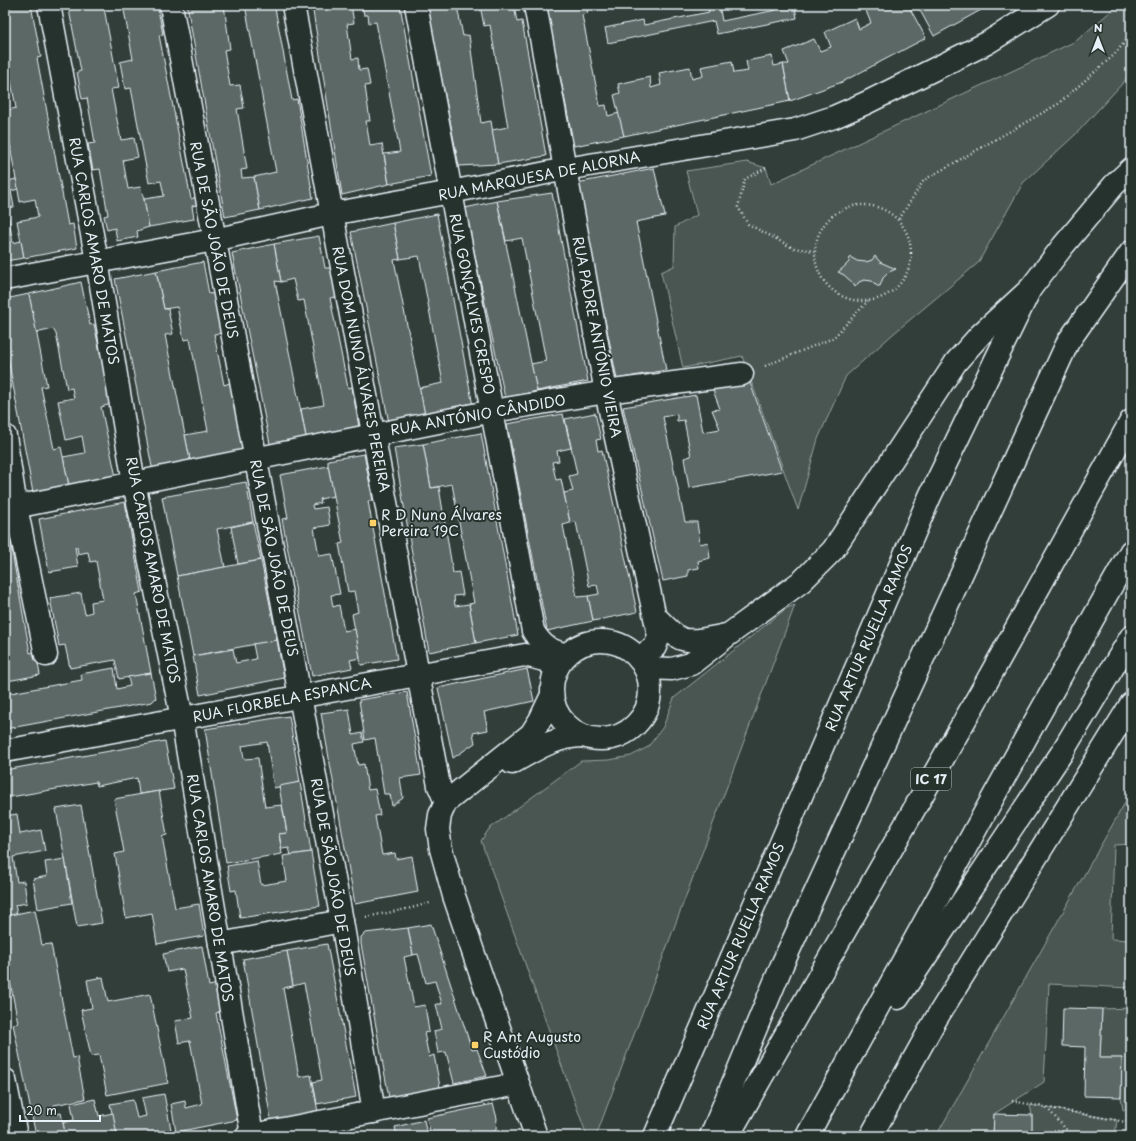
<svg xmlns="http://www.w3.org/2000/svg" width="1136" height="1141" viewBox="0 0 1136 1141" font-family="'Playpen Sans',sans-serif">
<style>
.green{fill:#495651;stroke:#98a4a4}
.building{fill:#5c6865;stroke:#e8f1f8}
.lines{fill:none;stroke-linecap:round;stroke-linejoin:round}
.minor-casing{stroke:#e8f1f8;stroke-width:25}
.major-casing{stroke:#e8f1f8;stroke-width:25}
.highway-casing{stroke:#e8f1f8;stroke-width:25}
.path{stroke:#e8f1f8;stroke-width:2.5;stroke-dasharray:1 3;stroke-linecap:butt}
.minor{stroke:#26332d;stroke-width:22}
.major{stroke:#26332d;stroke-width:22}
.highway{stroke:#26332d;stroke-width:22}
.poi-dot{fill:#ffd166;stroke:#26332d;stroke-width:1.5}
.labels{text-anchor:middle;stroke-width:4;stroke-linejoin:round;paint-order:stroke}
.shield{fill:#26332d;stroke:#aeb8bb;stroke-width:1}
.shield-label{font-size:13px;font-weight:bold;fill:#e8f1f8}
.street-label{font-size:14px;fill:#e8f1f8;stroke:#26332d}
.poi-label{font-size:14px;fill:#e8f1f8;stroke:#26332d;text-anchor:start}
</style>
<rect width="100%" height="100%" fill="#323e39"/>
<filter id="ink" filterUnits="userSpaceOnUse"><feTurbulence type="fractalNoise" baseFrequency=".025" numOctaves="2"/><feDisplacementMap in="SourceGraphic" scale="8" xChannelSelector="R" yChannelSelector="G"/><feConvolveMatrix kernelMatrix="1 2 1 2 8 2 1 2 1" color-interpolation-filters="sRGB"/></filter>
<g filter="url(#ink)">
<g class="green">
<polygon points="1118,5 1131,5 1131,74 1076,134 1023,183 978,263 893,334 846,376 818,439 798,510 742,356 683,368 661,272 674,266 675,227 697,215 686,171 747,162 766,168 771,184 1076,41"/>
<polygon points="795,605 596,1136 587,1136 481,841 489,829 581,761 609,760 631,756 648,747 663,727 674,698 787,608"/>
<polygon points="1131,792 1131,844 1114,845 1111,939 1131,940 1131,988 1049,984 1044,1082 994,1114 993,1136 936,1136"/>
<polygon points="1131,1008 1131,1109 1123,1110 1121,1097 1122,1058 1100,1058 1102,1009"/>
<polygon points="1030,1105 1117,1120 1115,1136 1032,1136 1032,1115"/>
</g>
<g class="building">
<polygon points="5,5 31,5 41,57 37,58 68,225 73,224 77,248 24,258 17,221 38,217 35,199 20,202 5,118 5,111 16,108 5,49"/>
<polygon points="68,5 115,5 104,8 119,88 111,89 121,140 134,138 138,157 123,160 128,189 140,187 144,199 149,227 137,231 138,237 117,241 115,228 107,230 104,216 108,215 100,169 93,170 88,144 95,143 87,98 82,99 77,72 81,71"/>
<polygon points="123,5 157,5 163,34 159,35 191,199 196,197 198,205 192,206 194,219 149,227 144,199 164,196 161,181 149,183 131,88 125,89 120,62 133,59"/>
<polygon points="187,5 224,5 230,49 224,50 230,86 240,85 244,108 237,109 247,169 241,170 242,178 254,177 260,210 225,217"/>
<polygon points="245,5 278,5 279,8 275,8 292,100 297,99 313,198 260,210 254,177 276,172"/>
<polygon points="312,5 351,5 354,23 347,24 352,59 358,58 359,70 367,69 370,85 365,86 370,121 366,121 370,146 382,144 389,184 342,195"/>
<polygon points="362,5 400,5 431,176 389,184 384,154 400,152 376,22 369,23 368,15 364,15"/>
<polygon points="427,5 459,5 457,6 463,36 469,35 481,123 491,121 498,164 459,166"/>
<polygon points="480,5 514,5 517,22 522,21 546,156 498,164 492,130 508,127 490,25 484,26"/>
<polygon points="546,5 586,5 588,13 582,15 600,106 606,105 608,116 619,113 624,136 574,146"/>
<polygon points="707,5 719,5 722,21 776,10 775,5 806,5 795,7 797,18 717,34 714,21 608,43 605,28 643,20 644,25 709,12"/>
<polygon points="878,5 901,5 901,7 908,5 926,38 842,82 790,101 783,64 789,64 784,51 814,39 820,51 831,47 825,32 855,18 859,29 871,23 866,11"/>
<polygon points="917,5 990,5 934,36"/>
<polygon points="772,56 774,66 783,64 790,101 624,136 614,95 620,93 618,84 650,77 651,88 661,85 659,73 690,67 692,79 703,76 701,67 732,61 734,73 748,71 746,61"/>
<polygon points="5,134 8,134 11,149 5,150"/>
<polygon points="5,163 8,181 16,179 18,189 11,191 14,207 7,208 13,243 21,241 24,258 5,261"/>
<polygon points="654,168 665,216 636,222 666,370 617,379 577,183"/>
<polygon points="552,193 588,381 537,391 531,364 546,361 522,238 506,241 497,201"/>
<polygon points="497,201 537,391 505,398 465,208"/>
<polygon points="437,214 473,406 425,415 419,388 443,383 419,256 400,259 393,223"/>
<polygon points="393,223 400,259 394,260 425,415 389,423 351,232"/>
<polygon points="319,236 325,268 331,268 336,297 330,298 348,388 352,387 359,427 306,437 301,409 324,405 304,300 298,301 293,279 281,282 274,244"/>
<polygon points="274,244 281,282 275,281 306,437 270,444 232,253"/>
<polygon points="875,256 880,262 896,269 889,272 883,278 880,286 877,286 872,281 864,280 859,282 855,287 853,283 844,275 838,272 843,268 849,262 850,257 857,261 866,262 872,260"/>
<polygon points="203,262 209,294 215,293 223,333 214,334 224,385 230,383 244,454 191,465 185,435 208,431 190,339 184,340 177,307 164,309 156,271"/>
<polygon points="156,271 164,309 168,309 173,334 165,335 191,465 153,472 115,279"/>
<polygon points="81,282 90,325 94,324 111,404 101,407 116,477 69,486 63,457 85,453 82,436 66,440 58,401 74,398 72,388 67,389 56,334 53,329 36,333 29,294"/>
<polygon points="29,294 47,386 41,387 54,449 61,447 69,486 33,493 5,342 5,299"/>
<polygon points="749,380 782,471 689,488 684,458 691,456 684,420 677,421 677,414 663,417 685,522 697,522 700,544 708,542 710,558 698,561 699,568 688,570 688,576 663,581 623,407 696,395 703,432 720,429 712,410 720,409 713,390"/>
<polygon points="595,413 601,439 596,440 598,451 602,450 637,612 593,621 588,596 599,594 597,585 589,586 576,522 570,523 564,493 573,491 569,476 577,474 565,419"/>
<polygon points="563,414 571,448 557,451 559,461 552,462 556,480 561,479 570,523 563,525 577,597 588,596 593,621 547,631 507,424"/>
<polygon points="481,433 518,635 476,643 469,604 474,603 452,484 431,488 423,444"/>
<polygon points="423,444 431,488 439,487 453,573 459,572 463,595 454,596 455,606 469,604 476,643 429,652 394,448"/>
<polygon points="364,454 373,501 368,501 397,659 361,665 352,614 358,612 354,591 348,592 339,544 343,543 328,466 328,460"/>
<polygon points="328,466 334,496 320,499 321,503 312,505 313,509 327,507 330,525 314,528 319,556 332,554 340,594 331,595 333,607 339,605 344,631 355,629 360,658 350,660 352,668 312,676 282,519 288,518 280,475"/>
<polygon points="246,482 253,522 217,529 225,567 177,576 162,497"/>
<polygon points="125,502 142,592 136,594 151,673 119,679 115,660 70,668 65,645 59,646 50,598 81,593 85,614 92,612 91,602 103,600 96,561 90,562 88,552 78,554 77,547 75,547 78,567 49,572 39,519"/>
<polygon points="253,522 261,560 238,564 231,527"/>
<polygon points="8,530 30,653 36,652 40,675 7,681 5,672 5,531"/>
<polygon points="261,560 277,640 193,656 177,576"/>
<polygon points="277,640 284,678 200,695 193,656 233,649 236,663 256,659 253,644"/>
<polygon points="114,668 117,689 130,686 128,677 151,673 156,698 152,702 5,729 5,694 82,680 81,674"/>
<polygon points="527,669 534,701 484,712 488,730 473,733 475,743 453,758 438,688"/>
<polygon points="407,692 421,775 400,778 403,798 392,806 390,794 384,794 375,738 365,740 359,700"/>
<polygon points="349,709 353,735 362,733 364,742 354,744 358,765 364,764 368,790 375,789 380,815 375,816 382,855 395,853 396,859 412,856 418,892 355,904 321,713"/>
<polygon points="289,716 300,782 274,788 267,742 242,746 244,759 258,758 265,807 282,805 287,833 279,834 282,854 226,863 205,729"/>
<polygon points="165,741 174,789 139,794 137,778 97,786 96,782 5,798 5,770"/>
<polygon points="300,782 311,852 291,855 289,848 282,849 279,834 287,833 279,786"/>
<polygon points="159,791 167,835 162,836 175,908 199,904 204,936 157,944 152,913 126,918 115,854 124,852 114,799"/>
<polygon points="81,805 102,923 77,927 56,809"/>
<polygon points="17,814 20,834 41,830 45,851 13,857 17,882 24,881 27,903 15,905 17,914 5,916 5,816"/>
<polygon points="311,852 320,906 240,918 236,890 231,891 227,866 257,861 261,885 287,881 283,856"/>
<polygon points="65,859 72,903 38,909 33,879 47,876 45,862"/>
<polygon points="35,910 42,945 51,944 73,1058 77,1057 85,1099 54,1105 56,1114 61,1113 66,1136 36,1136 13,1024 18,1023 9,976 5,976 5,916"/>
<polygon points="431,924 472,1050 477,1049 487,1076 454,1083 446,1052 438,1053 434,1031 442,1029 436,1004 442,1004 435,981 426,983 418,954 413,955 408,928"/>
<polygon points="408,928 413,955 404,957 414,1007 425,1005 429,1032 424,1033 429,1057 434,1055 440,1087 389,1098 361,944 361,937 365,933"/>
<polygon points="327,944 356,1097 317,1104 313,1082 322,1080 304,983 293,986 287,951"/>
<polygon points="202,946 209,986 217,984 223,1011 216,1013 237,1120 176,1132 171,1104 185,1101 186,1108 202,1104 190,1041 179,1043 175,1021 193,1018 183,969 167,972 163,954"/>
<polygon points="287,951 293,986 283,988 299,1077 311,1075 318,1112 271,1120 243,959"/>
<polygon points="103,977 108,1002 150,994 168,1083 107,1095 99,1055 91,1056 81,1010 92,1008 87,980"/>
<polygon points="1063,1008 1102,1009 1100,1058 1122,1058 1121,1097 1084,1096 1085,1047 1062,1046"/>
<polygon points="164,1094 172,1135 165,1136 117,1136 110,1104 133,1100 137,1118 146,1116 142,1098"/>
<polygon points="95,1099 99,1116 113,1113 117,1136 66,1136 63,1123 74,1120 71,1104"/>
<polygon points="493,1104 497,1118 496,1129 491,1136 431,1136 427,1118"/>
<polygon points="994,1114 1032,1115 1032,1136 993,1136"/>
<polygon points="424,1120 427,1136 397,1136 395,1127"/>
</g>
<g class="lines">
<defs>
<g id="minor">
<polyline points="49,5 97,261 134,483 182,718 252,1135"/>
<polyline points="171,5 342,921 374,1112"/>
<polyline points="293,5 439,786 446,802"/>
<path d="M 416,5 L 533,631 C 543,647 549,650 567,655"/>
<polyline points="535,5 606,392 659,636 655,647 638,658"/>
<polyline points="5,279 214,240 331,214 451,192 566,169 795,130 834,117 866,103 987,43 1048,5"/>
<polyline points="5,436 16,507 46,655"/>
<polyline points="5,509 493,411 606,392 742,374"/>
<path d="M 655,616 C 663,624 672,635 682,639 C 693,643 715,637 726,635"/>
<circle cx="601" cy="690" r="49"/>
<polyline points="645,668 672,669 691,664 728,635 802,581 833,550 956,362 980,335 1030,289"/>
<polyline points="5,751 525,655 544,660 557,668"/>
<path d="M 512,763 C 535,750 556,736 583,736"/>
<polyline points="220,944 342,921"/>
<polyline points="5,1080 16,1136"/>
<polyline points="247,1136 518,1084"/>
<polyline points="536,1136 454,896 441,849 438,829 440,815 446,802 531,734 540,720 552,695"/>
</g>
<g id="major">
<polyline points="655,1136 930,496 1030,289 1063,246 1114,185 1131,169"/>
<polyline points="871,1136 936,1019 1131,704"/>
</g>
<g id="highway">
<polyline points="898,998 1061,754 1131,637"/>
<polyline points="711,1136 782,965 1068,342 1131,252"/>
<polyline points="728,1136 986,683 1131,421"/>
<polyline points="807,1136 1028,734 1131,551"/>
</g>
</defs>
<use href="#minor" class="minor-casing"/>
<use href="#major" class="major-casing"/>
<use href="#highway" class="highway-casing"/>
<g class="path">
<polyline points="766,168 745,179 738,207 748,224 793,248 815,251"/>
<circle cx="863" cy="253" r="48"/>
<polyline points="899,219 924,180 1058,104 1113,56 1131,35"/>
<polyline points="765,366 833,338 868,301"/>
<polyline points="366,917 407,909 430,903"/>
<polyline points="1129,999 1131,1002"/>
<polyline points="1012,1101 1131,1123"/>
<polyline points="1047,1108 1072,1136"/>
</g>
<use href="#minor" class="minor"/>
<use href="#major" class="major"/>
<use href="#highway" class="highway"/>
</g>
</g>
<g class="poi-dot">
<rect x="369" y="519" width="8" height="8" rx="2"/>
<rect x="471" y="1041" width="8" height="8" rx="2"/>
</g>
<g class="labels">
<rect class="shield" x="911" y="768" width="40" height="22" rx="3"/>
<g class="shield-label">
<text x="931" y="784">IC 17</text>
</g>
<g class="street-label">
<text transform="translate(539 176) rotate(-11)" y="5">RUA MARQUESA DE ALORNA</text>
<text transform="translate(214 240) rotate(79)" y="5">RUA DE SÃO JOÃO DE DEUS</text>
<text transform="translate(94 251) rotate(80)" y="5">RUA CARLOS AMARO DE MATOS</text>
<text transform="translate(472 304) rotate(79)" y="5">RUA GONÇALVES CRESPO</text>
<text transform="translate(597 337) rotate(79)" y="5">RUA PADRE ANTÓNIO VIEIRA</text>
<text transform="translate(361 369) rotate(79)" y="5">RUA DOM NUNO ÁLVARES PEREIRA</text>
<text transform="translate(478 415) rotate(-10)" y="5">RUA ANTÓNIO CÂNDIDO</text>
<text transform="translate(274 558) rotate(79)" y="5">RUA DE SÃO JOÃO DE DEUS</text>
<text transform="translate(153 570) rotate(79)" y="5">RUA CARLOS AMARO DE MATOS</text>
<text transform="translate(869 638) rotate(-67)" y="5">RUA ARTUR RUELLA RAMOS</text>
<text transform="translate(282 700) rotate(-11)" y="5">RUA FLORBELA ESPANCA</text>
<text transform="translate(333 877) rotate(80)" y="5">RUA DE SÃO JOÃO DE DEUS</text>
<text transform="translate(210 888) rotate(81)" y="5">RUA CARLOS AMARO DE MATOS</text>
<text transform="translate(741 936) rotate(-67)" y="5">RUA ARTUR RUELLA RAMOS</text>
</g>
<g class="poi-label">
<text x="381" y="520">R D Nuno Álvares<tspan x="381" dy="16">Pereira 19C</tspan></text>
<text x="483" y="1042">R Ant Augusto<tspan x="483" dy="16">Custódio</tspan></text>
</g>
</g>
<rect width="1136" height="1141" fill="none" stroke="#26332d" stroke-width="20"/>
<rect x="10" y="10" width="1116" height="1121" fill="none" stroke="#e8f1f8" stroke-width="1.5" filter="url(#ink)"/>
<g transform="translate(1098 38)" stroke="#26332d" stroke-width="3" paint-order="stroke">
<path d="M0-3L7 15L0 10L-7 15Z" fill="#e8f1f8"/>
<text y="-6" font-size="11" font-weight="bold" text-anchor="middle" fill="#e8f1f8">N</text>
</g>
<path d="M20 1115v6h80v-6" fill="none" stroke="#e8f1f8" stroke-width="2"/>
<text x="26" y="1115" font-size="12" fill="#e8f1f8" stroke="#26332d" stroke-width="3" paint-order="stroke">20 m</text>
</svg>
